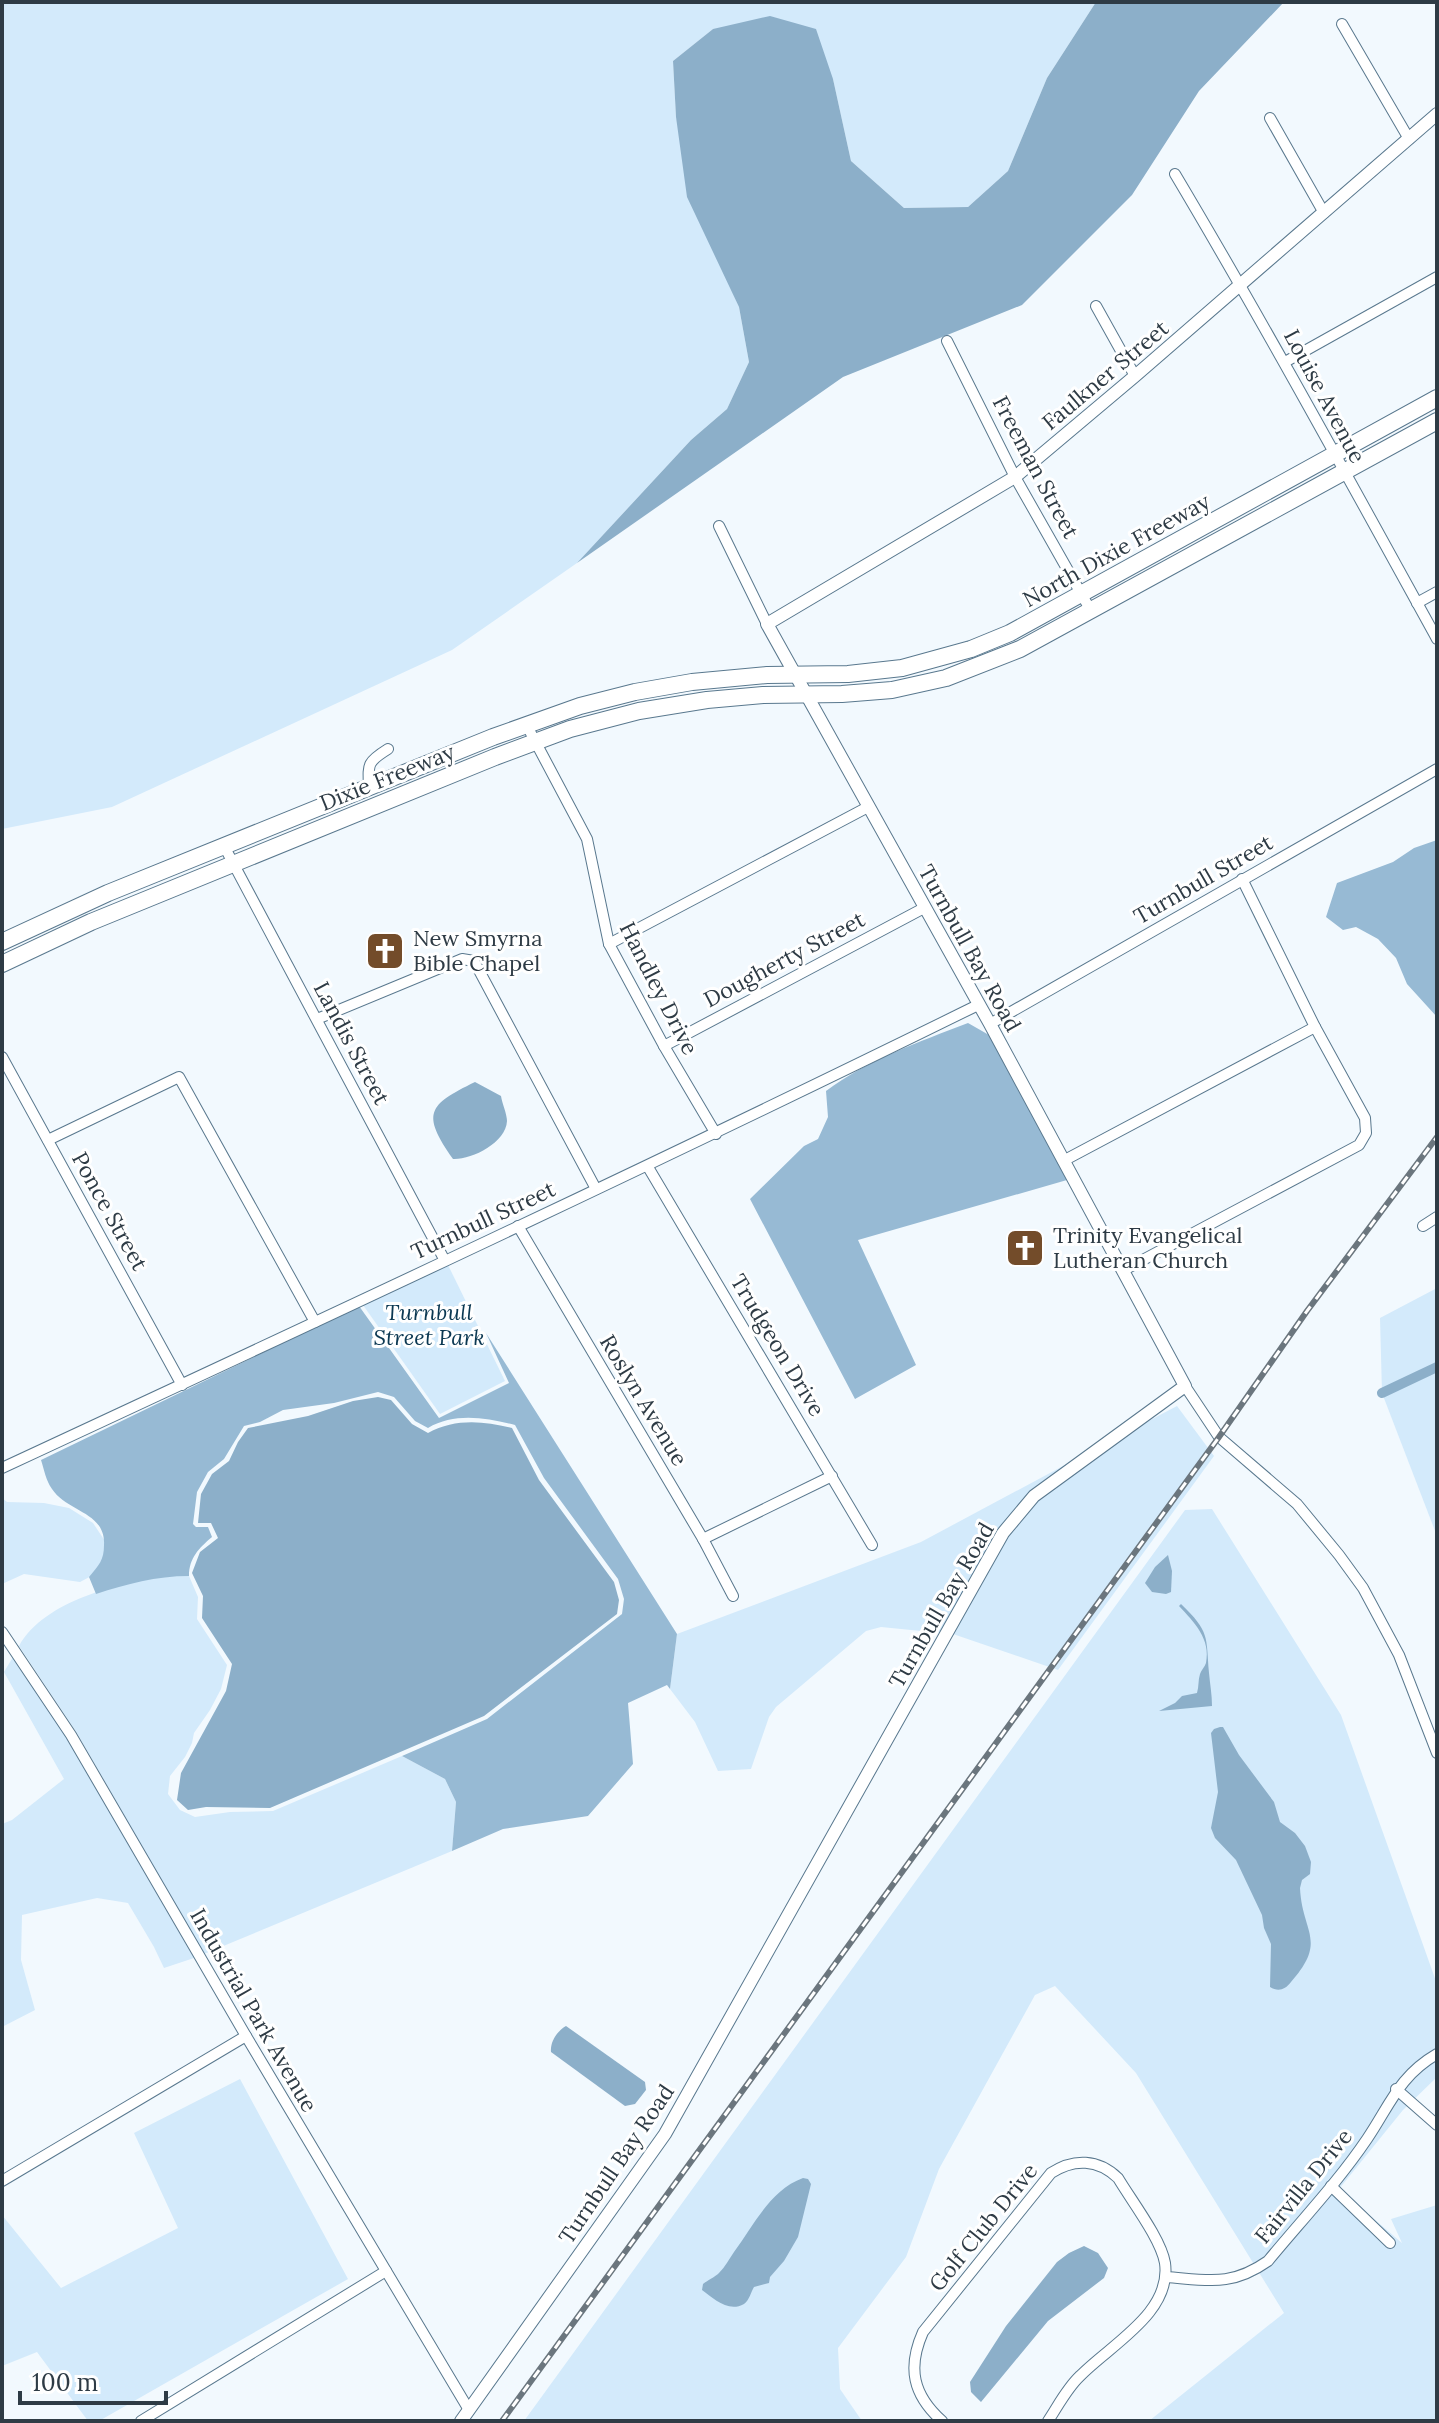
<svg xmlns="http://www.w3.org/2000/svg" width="1439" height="2423" viewBox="0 0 1439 2423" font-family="Lora,serif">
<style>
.green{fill:#d3eafb}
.forest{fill:#97bad4}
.water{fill:#8cafc9}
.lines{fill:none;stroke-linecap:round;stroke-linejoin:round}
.canal{stroke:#8cafc9;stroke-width:10}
.minor-casing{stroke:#59788e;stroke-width:12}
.tertiary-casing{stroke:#59788e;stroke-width:14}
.primary-casing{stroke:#59788e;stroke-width:18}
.minor{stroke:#fff;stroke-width:10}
.tertiary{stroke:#fff;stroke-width:12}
.primary{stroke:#fff;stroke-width:16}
.rail-casing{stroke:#6b767e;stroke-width:6}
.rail{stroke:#fff;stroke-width:3;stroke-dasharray:9;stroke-linecap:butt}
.labels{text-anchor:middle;stroke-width:6;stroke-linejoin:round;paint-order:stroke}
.street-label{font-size:22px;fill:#2e3b45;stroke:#fff}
.poi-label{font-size:22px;fill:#2e3b45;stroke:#fff;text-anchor:start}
.park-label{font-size:22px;font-style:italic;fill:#0b3852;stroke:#fff}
</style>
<rect width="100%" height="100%" fill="#f2f9fe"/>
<g class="green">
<polygon points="2,2 1096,2 1047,78 1008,171 968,207 904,208 851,161 833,79 713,29 673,61 676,117 718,259 739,307 749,362 727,409 691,440 577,563 452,650 112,807 2,829"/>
<polygon points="447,1263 505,1381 440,1414 363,1305"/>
<polygon points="1437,1288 1437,1536 1382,1393 1380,1318"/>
<polygon points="1177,1406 1214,1456 1058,1670 953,1634 1008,1536 1038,1500 1139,1426"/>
<polygon points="1076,1459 1029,1494 941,1633 881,1627 866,1631 776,1707 769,1717 751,1769 718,1771 695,1722 670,1689 677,1634 921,1542"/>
<polygon points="2,1498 7,1502 44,1503 69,1508 93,1523 107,1544 106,1556 97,1573 80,1582 24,1574 2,1584"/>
<polygon points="1212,1509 1341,1715 1437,1984 1437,2077 1403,2110 1339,2189 1402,2243 1391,2219 1437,2205 1437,2421 1149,2421 1284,2313 1136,2073 1055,1986 1035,1995 939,2169 906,2257 838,2348 840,2389 862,2421 524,2421 1185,1510"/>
<path d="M 168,1576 L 189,1576 L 198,1597 L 197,1619 L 227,1665 L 221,1689 L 210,1710 L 194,1733 L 192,1743 L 185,1757 L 170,1776 L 168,1794 L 180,1810 L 195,1817 L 230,1812 L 273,1811 L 402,1756 L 445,1779 L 456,1802 L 452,1851 L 204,1954 L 77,1733 L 19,1646 C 45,1600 119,1583 168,1576 Z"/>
<polygon points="13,1657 66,1737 194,1958 164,1968 154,1947 128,1903 97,1898 22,1915 21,1960 35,2010 2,2027 2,1824 12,1820 64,1779 4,1672"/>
<polygon points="240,2079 348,2279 99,2421 88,2421 37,2352 2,2366 2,2215 61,2288 178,2228 134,2133"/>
</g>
<g class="forest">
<polygon points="1437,840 1437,1017 1407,984 1396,958 1378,939 1356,927 1343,930 1326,917 1337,883 1393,862 1414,848"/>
<path d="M 968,1023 L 989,1035 L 1067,1180 L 858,1240 L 916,1365 L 855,1399 L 750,1199 L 804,1146 L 818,1139 L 828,1117 L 826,1091 C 869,1059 919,1042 968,1023 Z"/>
<path d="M 359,1306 L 439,1418 L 509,1383 L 486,1333 L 677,1634 L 670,1689 L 667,1685 L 628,1703 L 633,1764 L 588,1816 L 503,1829 L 452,1851 L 456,1802 L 445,1779 L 402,1756 L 487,1719 L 622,1614 L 624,1599 L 618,1579 L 544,1478 L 515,1425 C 487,1418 455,1412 428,1428 L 415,1421 L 394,1397 L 378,1392 L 334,1403 L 283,1410 L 260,1422 L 244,1426 L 224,1459 L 208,1472 L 197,1492 L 193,1524 L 196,1527 L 208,1527 L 212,1537 C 199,1548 189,1558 189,1576 C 156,1576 127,1584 96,1594 L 89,1577 C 99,1565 104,1560 104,1545 C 106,1512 67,1512 52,1489 C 46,1481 44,1469 41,1460 Z"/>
</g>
<g class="water">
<polygon points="1096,2 1284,2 1199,91 1132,195 1022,305 843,377 577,563 691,440 727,409 749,362 739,307 687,197 676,117 673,61 713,29 770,16 816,29 833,79 851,161 904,208 968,207 1008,171 1047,78"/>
<path d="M 475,1082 L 501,1096 C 502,1103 507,1114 507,1121 C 506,1143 471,1160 453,1159 C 421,1113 428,1105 475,1082 Z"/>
<path d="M 378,1397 L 391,1400 L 412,1424 L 428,1433 C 455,1418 484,1421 512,1428 L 539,1480 L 614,1582 L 619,1600 L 617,1614 L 484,1716 L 270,1808 L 206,1807 L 188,1810 L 177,1800 L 181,1773 L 226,1691 L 232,1664 L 202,1618 L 203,1596 L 192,1573 L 200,1552 L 218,1538 L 211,1523 L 198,1523 L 201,1494 L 212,1474 L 229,1461 L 238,1442 L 248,1428 L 308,1416 L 353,1401 Z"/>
<polygon points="1168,1555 1172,1571 1171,1592 1166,1594 1152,1592 1145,1583 1155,1567"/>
<path d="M 1181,1604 C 1210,1632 1206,1636 1209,1673 C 1210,1684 1212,1695 1212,1706 L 1159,1711 L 1175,1703 L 1182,1696 L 1197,1693 C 1199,1686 1198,1680 1200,1674 C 1201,1670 1205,1667 1206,1663 C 1211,1639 1194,1622 1179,1606 Z"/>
<path d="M 1220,1727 L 1223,1727 L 1239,1755 L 1274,1802 L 1280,1822 L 1295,1833 L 1305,1846 L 1311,1862 L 1310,1874 L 1302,1880 L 1300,1888 C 1302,1933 1328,1940 1291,1982 C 1285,1990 1278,1992 1270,1987 L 1271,1944 L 1264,1928 L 1262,1915 L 1236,1860 L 1215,1838 L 1211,1828 L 1218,1792 L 1211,1733 L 1214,1729 Z"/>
<path d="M 566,2026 L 645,2082 L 646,2090 L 635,2104 L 625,2106 L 551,2052 C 550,2042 557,2031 566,2026 Z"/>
<path d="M 803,2178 L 808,2179 L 811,2184 L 798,2237 L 784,2261 L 770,2277 L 769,2283 L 754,2287 C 751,2292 749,2301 744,2304 C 728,2313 713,2298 702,2290 L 703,2284 C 708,2280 715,2277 719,2273 C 725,2267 729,2259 734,2252 C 754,2225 770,2190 803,2178 Z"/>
<polygon points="1084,2246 1098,2253 1108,2268 1104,2278 1048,2321 981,2402 971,2392 970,2382 1006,2326 1057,2262 1069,2253"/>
</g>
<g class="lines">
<polyline class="canal" points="1382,1393 1437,1367"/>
<defs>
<g id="minor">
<polyline points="1342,24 1409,139"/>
<polyline points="1270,118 1324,213"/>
<path d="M 1175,174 C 1266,327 1351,483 1437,639"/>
<polyline points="1096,306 1135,376"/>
<polyline points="947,341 1015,477 1091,611"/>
<polyline points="1285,362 1437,277"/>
<polyline points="719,526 767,624"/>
<polyline points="1417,603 1437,592"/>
<polyline points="526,724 587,839 609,944 664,1046 716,1134"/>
<path d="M 369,787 C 368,764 367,762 388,749"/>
<polyline points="224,846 444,1259"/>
<polyline points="609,944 868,807"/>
<polyline points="317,1019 462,959 474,961 596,1189"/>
<polyline points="990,1024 1437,769"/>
<polyline points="664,1046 924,908"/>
<polyline points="2,1057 182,1385"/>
<polyline points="48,1140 179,1077 315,1322"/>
<polyline points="1063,1161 1315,1027"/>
<polyline points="648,1167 872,1545"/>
<polyline points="518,1226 703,1539 733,1596"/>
<polyline points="1423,1226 1437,1217"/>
<polyline points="1124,1270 1359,1145 1366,1133 1365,1118 1315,1027 1242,879"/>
<polyline points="1185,1386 1219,1437 1297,1504 1339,1555 1363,1588 1399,1655 1437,1753"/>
<path d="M 2,1468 C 329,1316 655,1164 978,1005"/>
<polyline points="703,1539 832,1476"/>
<polyline points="2,1632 71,1735 246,2036 469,2410"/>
<polyline points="1396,2089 1437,2125"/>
<polyline points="2,2181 246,2036"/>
<polyline points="1331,2186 1390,2243"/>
<path d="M 1166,2277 C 1208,2280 1231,2287 1268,2261 C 1301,2221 1338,2182 1367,2139 C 1390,2105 1399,2076 1437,2054"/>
<polyline points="141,2421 386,2271"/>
<path d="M 942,2421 C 913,2395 907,2368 923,2332 L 1051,2173 C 1074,2158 1098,2159 1118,2178 C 1131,2200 1161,2239 1165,2263 C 1172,2313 1110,2345 1080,2376 C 1067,2388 1058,2406 1048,2421"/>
</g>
<polyline id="tertiary" points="461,2421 665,2134 1003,1533 1034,1496 1185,1386 990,1024 767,624 1015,477 1135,376 1437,114"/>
<g id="primary">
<polyline points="2,942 108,893 493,737 580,706 635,692 692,682 767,675 848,674 902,668 971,649 1010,633 1437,398"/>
<polyline points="2,964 91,922 495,757 570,729 639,711 707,700 763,695 842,694 892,690 946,678 1020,649 1437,421"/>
</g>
</defs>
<use href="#minor" class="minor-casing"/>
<use href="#tertiary" class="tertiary-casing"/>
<use href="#primary" class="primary-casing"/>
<use href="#minor" class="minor"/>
<use href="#tertiary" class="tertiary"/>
<use href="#primary" class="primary"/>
<defs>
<polyline id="rail" points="502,2421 1219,1437 1307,1311 1437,1137"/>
</defs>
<use href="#rail" class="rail-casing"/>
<use href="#rail" class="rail"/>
</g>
<defs>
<symbol id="church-square" viewBox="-11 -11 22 22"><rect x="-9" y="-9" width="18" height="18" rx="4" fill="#734c2a" stroke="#fff"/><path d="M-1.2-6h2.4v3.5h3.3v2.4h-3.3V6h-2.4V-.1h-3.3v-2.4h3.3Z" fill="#fff"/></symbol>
</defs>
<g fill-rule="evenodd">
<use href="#church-square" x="363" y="929" width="44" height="44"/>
<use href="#church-square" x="1003" y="1226" width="44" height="44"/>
</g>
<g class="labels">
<g class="street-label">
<text transform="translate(1105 375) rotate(-40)" y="8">Faulkner Street</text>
<text transform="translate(1325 396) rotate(62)" y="8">Louise Avenue</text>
<text transform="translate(1036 467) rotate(62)" y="8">Freeman Street</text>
<text transform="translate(1116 550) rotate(-29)" y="8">North Dixie Freeway</text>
<text transform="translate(387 777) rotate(-22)" y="8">Dixie Freeway</text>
<text transform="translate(1203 879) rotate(-30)" y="8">Turnbull Street</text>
<text transform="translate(970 948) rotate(61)" y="8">Turnbull Bay Road</text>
<text transform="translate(784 959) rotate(-28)" y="8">Dougherty Street</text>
<text transform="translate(659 988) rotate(63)" y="8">Handley Drive</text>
<text transform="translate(352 1043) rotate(62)" y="8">Landis Street</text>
<text transform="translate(110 1211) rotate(61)" y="8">Ponce Street</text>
<text transform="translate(483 1220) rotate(-25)" y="8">Turnbull Street</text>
<text transform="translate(778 1345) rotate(59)" y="8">Trudgeon Drive</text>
<text transform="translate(644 1400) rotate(59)" y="8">Roslyn Avenue</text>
<text transform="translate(941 1605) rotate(-60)" y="8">Turnbull Bay Road</text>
<text transform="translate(254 2010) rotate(60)" y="8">Industrial Park Avenue</text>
<text transform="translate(616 2164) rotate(-56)" y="8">Turnbull Bay Road</text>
<text transform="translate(1303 2186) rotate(-51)" y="8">Fairvilla Drive</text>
<text transform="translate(983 2227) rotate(-51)" y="8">Golf Club Drive</text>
</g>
<g class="poi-label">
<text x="413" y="946">New Smyrna<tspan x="413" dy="25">Bible Chapel</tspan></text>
<text x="1053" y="1243">Trinity Evangelical<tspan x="1053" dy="25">Lutheran Church</tspan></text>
</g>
<g class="park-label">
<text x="429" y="1320">Turnbull<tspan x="429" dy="25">Street Park</tspan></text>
</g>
</g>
<rect width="1439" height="2423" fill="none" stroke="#2e3b45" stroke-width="8"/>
<path d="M20 2391v12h146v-12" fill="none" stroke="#2e3b45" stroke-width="4"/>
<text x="32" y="2391" font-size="24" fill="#2e3b45" stroke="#ffffff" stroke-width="6" paint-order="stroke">100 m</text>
</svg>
